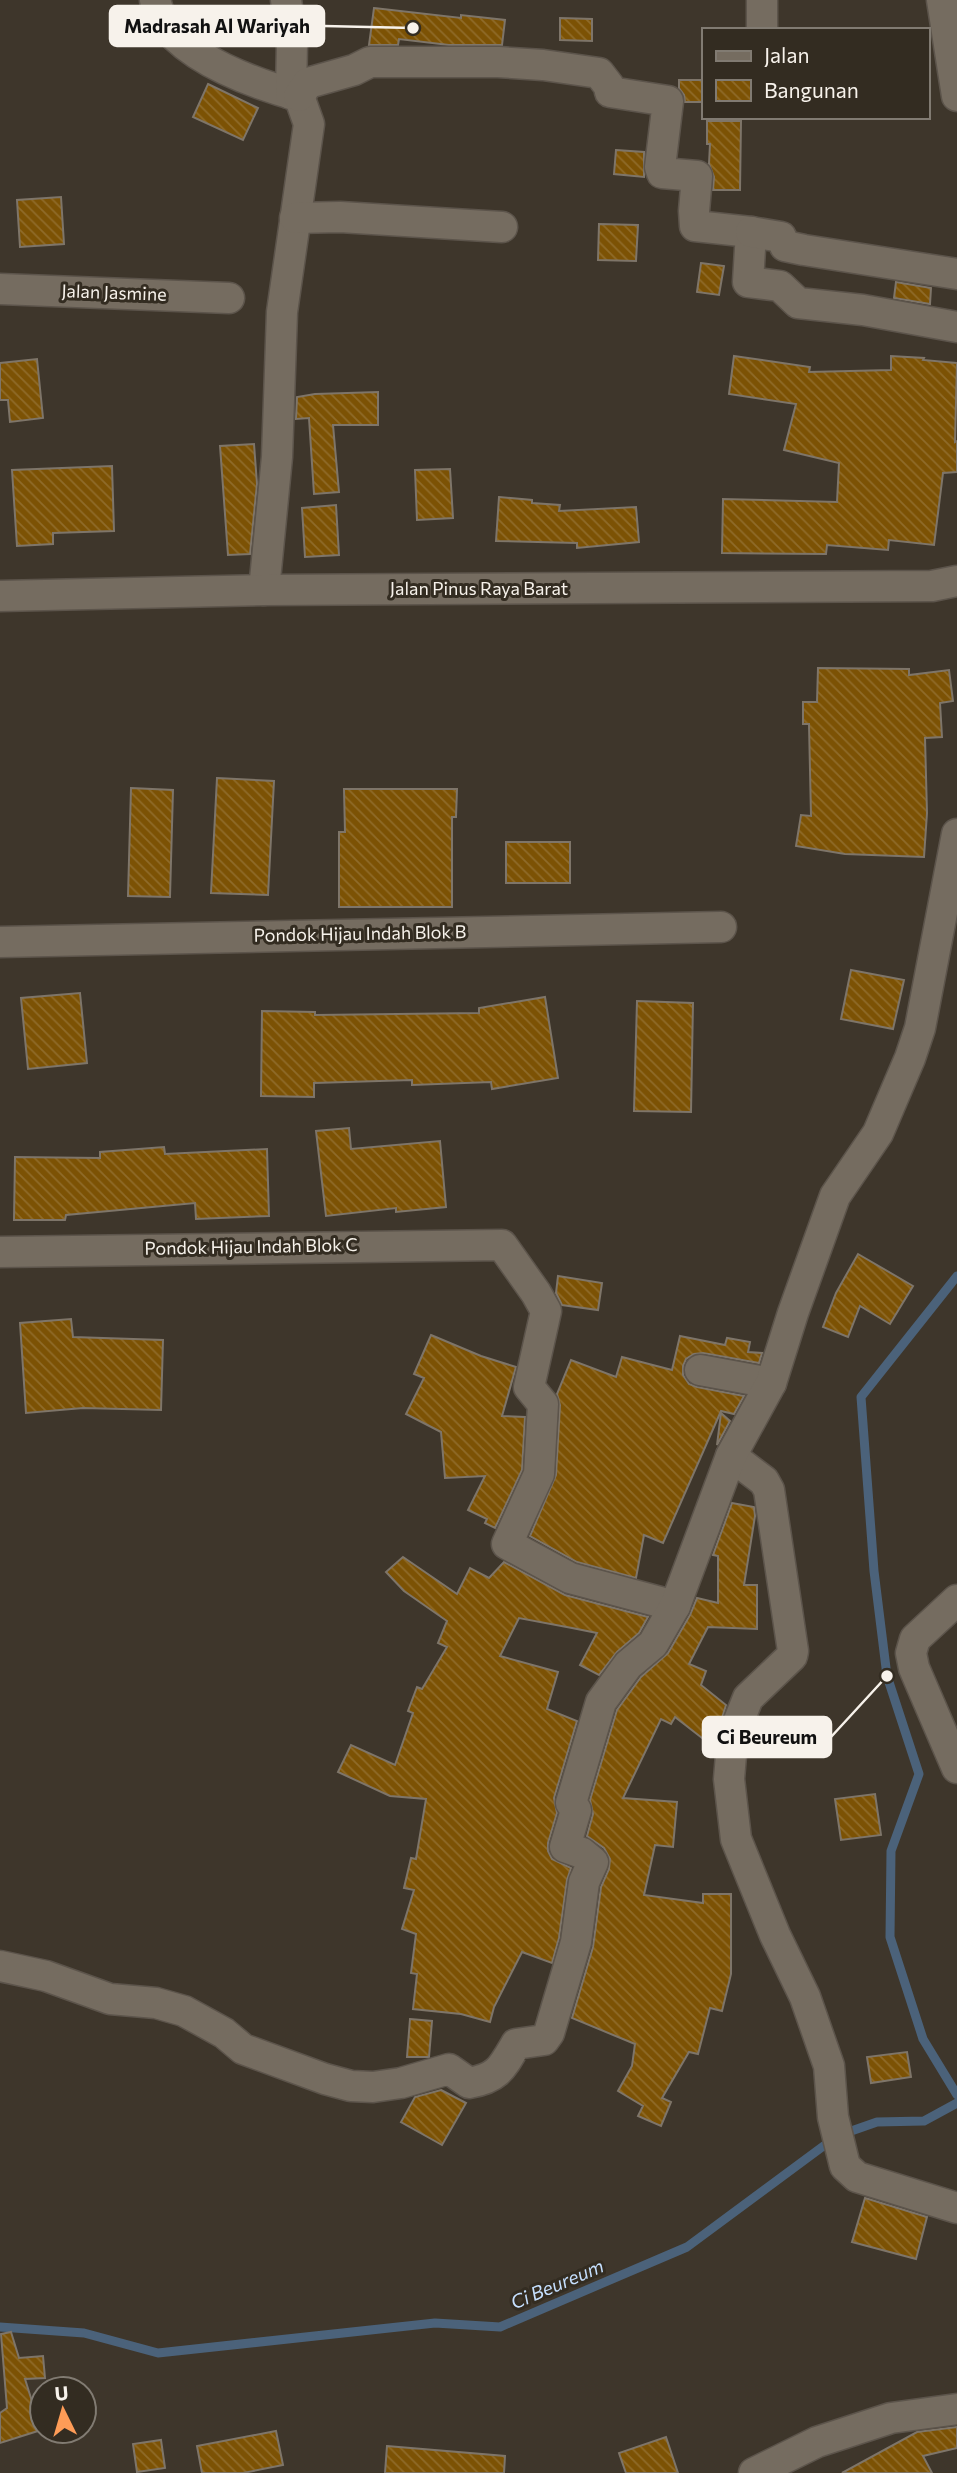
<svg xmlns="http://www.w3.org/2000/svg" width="957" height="2473" viewBox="0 0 957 2473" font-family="Commissioner,sans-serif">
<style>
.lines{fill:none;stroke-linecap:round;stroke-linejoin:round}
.stream{stroke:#4b627a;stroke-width:9}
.building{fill:url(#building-back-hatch);stroke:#7e7569;stroke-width:2}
.minor-casing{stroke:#5c544b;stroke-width:33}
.minor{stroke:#756c60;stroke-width:30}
.labels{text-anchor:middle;stroke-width:6;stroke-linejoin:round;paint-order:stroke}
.street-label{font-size:18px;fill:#f7f2eb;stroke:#332c21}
.water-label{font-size:19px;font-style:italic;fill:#c5dffe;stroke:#332c21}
.leader{fill:none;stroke:#f7f2eb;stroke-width:2.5}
.callout-dot{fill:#f7f2eb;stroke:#332c21;stroke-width:2.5}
.callout{fill:#f7f2eb;stroke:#f7f2eb;stroke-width:2.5}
.callout-label{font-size:19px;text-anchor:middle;font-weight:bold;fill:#111}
</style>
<defs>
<pattern id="building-back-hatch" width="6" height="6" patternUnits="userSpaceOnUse" patternTransform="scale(1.75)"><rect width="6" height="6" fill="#7c5204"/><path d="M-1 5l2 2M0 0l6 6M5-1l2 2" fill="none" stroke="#8f6b29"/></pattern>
</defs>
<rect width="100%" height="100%" fill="#3e362b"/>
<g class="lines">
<g class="stream">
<polyline points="957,1276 861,1397 874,1571 887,1676 919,1774 891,1851 890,1937 923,2039 957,2095"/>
<polyline points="0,2327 84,2333 158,2353 435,2323 500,2327 687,2247 837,2136 877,2122 924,2121 957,2103"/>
</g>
</g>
<g class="building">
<polygon points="374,8 461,18 461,15 505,20 502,45 449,45 399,39 398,45 369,45"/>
<polygon points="560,18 592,19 592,41 560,40"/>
<polygon points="679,80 703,80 703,102 685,102 684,95 679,88"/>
<polygon points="208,84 258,108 243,140 193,117"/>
<polygon points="707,121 741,121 740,190 713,190 714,177 709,164 710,144 707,144"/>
<polygon points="616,150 644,152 644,177 614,174"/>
<polygon points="61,197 64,244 20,247 17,200"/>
<polygon points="599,224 638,225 636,261 598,260"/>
<polygon points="701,263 724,266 719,295 697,292"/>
<polygon points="896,282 931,288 930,304 894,298"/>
<polygon points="734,356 810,367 809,372 891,370 891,356 924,358 923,360 957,363 955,442 957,441 957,472 943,473 934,545 889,540 888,550 827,545 826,554 722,553 723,499 837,502 839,463 784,450 796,404 729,394"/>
<polygon points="37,359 43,418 10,422 8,400 0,400 0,363"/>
<polygon points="378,392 378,425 333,425 339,492 314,494 309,418 296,419 297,397 315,394"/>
<polygon points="254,444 257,484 250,554 228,555 220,446"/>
<polygon points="112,466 114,531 53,533 53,544 17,546 12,470"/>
<polygon points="450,469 453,518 417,520 415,470"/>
<polygon points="499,497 532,500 532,503 560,505 559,511 636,507 639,542 577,548 577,543 496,541"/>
<polygon points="336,505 339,555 305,557 302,508"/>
<polygon points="818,668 909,669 909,675 949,670 953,701 940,703 942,737 925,738 927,813 924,857 845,854 796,846 801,815 811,816 809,724 803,724 803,702 817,702"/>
<polygon points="217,778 274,781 268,895 211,893"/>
<polygon points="131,788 173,790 170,897 128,896"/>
<polygon points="344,789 457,789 456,817 452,817 452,907 339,907 339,832 345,832"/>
<rect x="506" y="842" width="64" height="41"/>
<polygon points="851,970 904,980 893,1029 841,1019"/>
<polygon points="80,993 87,1063 28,1069 21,998"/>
<polygon points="545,997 558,1078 492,1089 491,1082 412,1085 412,1080 314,1083 314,1097 261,1096 262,1011 315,1012 315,1015 479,1013 479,1008"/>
<polygon points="637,1001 693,1003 691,1112 634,1111"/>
<polygon points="349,1128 351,1149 440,1141 446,1207 396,1212 396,1208 326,1216 316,1131"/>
<polygon points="164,1147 165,1154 267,1149 269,1216 196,1219 195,1203 66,1215 65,1220 14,1220 15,1157 100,1158 100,1152"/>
<polygon points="858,1254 913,1286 890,1324 860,1306 848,1337 823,1327 836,1293"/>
<polygon points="558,1276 602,1283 598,1310 562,1305 556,1293"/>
<polygon points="71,1319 73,1337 163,1340 161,1410 83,1408 26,1413 20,1323"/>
<polygon points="431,1335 481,1356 516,1367 502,1416 525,1417 522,1470 495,1528 485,1523 487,1519 468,1510 485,1476 445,1478 441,1432 406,1414 424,1378 414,1374"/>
<polygon points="680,1336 725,1345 727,1338 750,1342 748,1352 762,1353 759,1363 703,1353 694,1354 686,1359 683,1366 683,1375 689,1384 697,1387 744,1396 734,1414 721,1411 663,1543 644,1535 636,1578 577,1562 530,1536 556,1475 560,1405 557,1394 571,1360 616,1377 622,1357 672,1370"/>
<polygon points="721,1413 730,1421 717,1445"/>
<polygon points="732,1503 754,1507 755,1516 744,1585 757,1585 757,1629 708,1627 689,1664 706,1671 701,1685 726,1705 715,1741 711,1745 675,1717 671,1724 661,1719 623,1798 677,1802 673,1847 655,1845 644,1895 703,1903 703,1894 731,1894 731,1974 722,2011 710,2008 698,2054 689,2052 662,2098 671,2102 661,2126 638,2116 643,2106 618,2091 632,2066 635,2044 572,2018 593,1947 601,1887 609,1869 610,1859 604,1848 587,1836 593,1814 590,1800 617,1710 641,1677 668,1653 690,1615 697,1598 718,1603 718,1556 713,1555"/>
<polygon points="403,1557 457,1594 470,1568 489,1578 504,1562 565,1595 648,1617 639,1633 617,1652 599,1675 580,1665 597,1633 572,1628 519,1618 500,1656 558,1672 547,1709 577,1721 554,1798 557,1813 548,1843 548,1851 552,1859 571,1868 567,1880 559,1938 552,1963 522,1952 494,2007 490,2022 461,2014 413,2009 417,1974 411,1973 416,1934 402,1929 414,1890 404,1888 411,1858 416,1859 426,1799 390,1796 338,1772 351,1745 395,1765 413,1713 408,1711 417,1687 422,1689 447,1647 438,1643 447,1621 404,1591 386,1572"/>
<polygon points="875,1794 881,1835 841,1840 835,1799"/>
<polygon points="410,2019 432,2021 429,2057 407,2057"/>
<polygon points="907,2052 911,2077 871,2083 867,2057"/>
<polygon points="441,2090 466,2103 442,2145 401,2122 415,2097"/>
<polygon points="865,2198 927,2217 916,2259 852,2242"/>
<polygon points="11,2332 19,2358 43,2356 45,2378 25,2379 41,2430 0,2443 0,2413 7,2408 1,2334"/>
<polygon points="957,2427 957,2448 923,2456 932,2473 842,2473 917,2432"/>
<polygon points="276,2431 283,2465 243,2473 202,2473 197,2446"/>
<polygon points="666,2437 678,2473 626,2473 619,2453"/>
<polygon points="161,2440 165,2468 137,2472 133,2444"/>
<polygon points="387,2446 505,2456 504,2473 385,2473"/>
</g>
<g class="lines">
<defs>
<g id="minor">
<path d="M 155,0 C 157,6 159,15 162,20 C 187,60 256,84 299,96 L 309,124 L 282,312 L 277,457 L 264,590"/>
<polyline points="286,0 292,42 291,94"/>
<polyline points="942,0 957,96"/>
<polyline points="762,30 762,0"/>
<polyline points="299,96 308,83 354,70 370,62 498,62 543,65 599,73 609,86 610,92 668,101 660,167 662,173 697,176 694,211 695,226 751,232 748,282 780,286 798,303 863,310 957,327"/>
<polyline points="295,218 340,217 502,227"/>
<polyline points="751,232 781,237 785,246 804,250 957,274"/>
<polyline points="0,289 229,298"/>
<polyline points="0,596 264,590 932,586 957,581"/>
<polyline points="0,942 721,927"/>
<polyline points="0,1252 502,1245 536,1293 546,1311 529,1387 543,1404 539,1474 507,1544 570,1578 675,1606"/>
<polyline points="700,1370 771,1383"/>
<polyline points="731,1456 764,1481 769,1490 793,1651 792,1656 748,1698 738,1723 732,1743 729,1779 736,1839 775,1935 805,1997 829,2066 833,2117 845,2166 857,2177 957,2208"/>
<polyline points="957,1600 915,1639 911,1653 914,1668 957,1768"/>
<path d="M 0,1966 L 46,1976 L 110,1999 L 156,2003 L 184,2011 L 224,2033 L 243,2049 L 325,2079 L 351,2086 L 373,2087 L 401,2083 L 449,2069 L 469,2083 C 498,2078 502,2068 516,2044 L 544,2040 L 549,2033 L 576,1942 L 584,1882 L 593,1862 L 582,1853 L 565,1847 L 576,1810 L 571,1803 L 601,1702 L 628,1665 L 653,1644 L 675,1606 L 731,1456 L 771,1383 L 793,1313 L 835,1196 L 878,1133 L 910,1058 L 920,1028 L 957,834"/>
<polyline points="754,2473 817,2442 891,2418 957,2409"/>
</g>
</defs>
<use href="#minor" class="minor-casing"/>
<use href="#minor" class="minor"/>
</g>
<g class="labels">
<g class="street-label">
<text transform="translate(114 293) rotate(2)" y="6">Jalan Jasmine</text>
<text x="479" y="595">Jalan Pinus Raya Barat</text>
<text transform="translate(360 934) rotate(-1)" y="6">Pondok Hijau Indah Blok B</text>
<text transform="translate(251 1247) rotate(-1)" y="6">Pondok Hijau Indah Blok C</text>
</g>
<g class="water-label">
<text transform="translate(557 2284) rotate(-23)" y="7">Ci Beureum</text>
</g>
</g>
<path class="leader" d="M413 28L324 26M887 1676L831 1737"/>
<g class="callout-dot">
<circle cx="413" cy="28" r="7"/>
<circle cx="887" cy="1676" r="7"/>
</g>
<g class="callout">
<rect x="110" y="6" width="214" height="40" rx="7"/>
<rect x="703" y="1717" width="128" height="40" rx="7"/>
</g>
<g class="callout-label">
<text x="217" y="33">Madrasah Al Wariyah</text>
<text x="767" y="1744">Ci Beureum</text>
</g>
<rect x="702" y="28" width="228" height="91" fill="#332c21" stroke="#817b72" stroke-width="2"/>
<rect x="716" y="51" width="35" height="10" fill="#756c60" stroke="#817b72" stroke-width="2"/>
<text x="764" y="63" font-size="21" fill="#f7f2eb">Jalan</text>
<rect x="716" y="80" width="35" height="21" fill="url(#building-back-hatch)" stroke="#817b72" stroke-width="2"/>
<text x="764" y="98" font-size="21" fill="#f7f2eb">Bangunan</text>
<g transform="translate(63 2410) rotate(355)"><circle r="33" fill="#332c21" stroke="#817b72" stroke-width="2"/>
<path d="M0-5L12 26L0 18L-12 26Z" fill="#fe9c57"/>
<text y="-10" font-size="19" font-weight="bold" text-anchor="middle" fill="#f7f2eb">U</text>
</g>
</svg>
